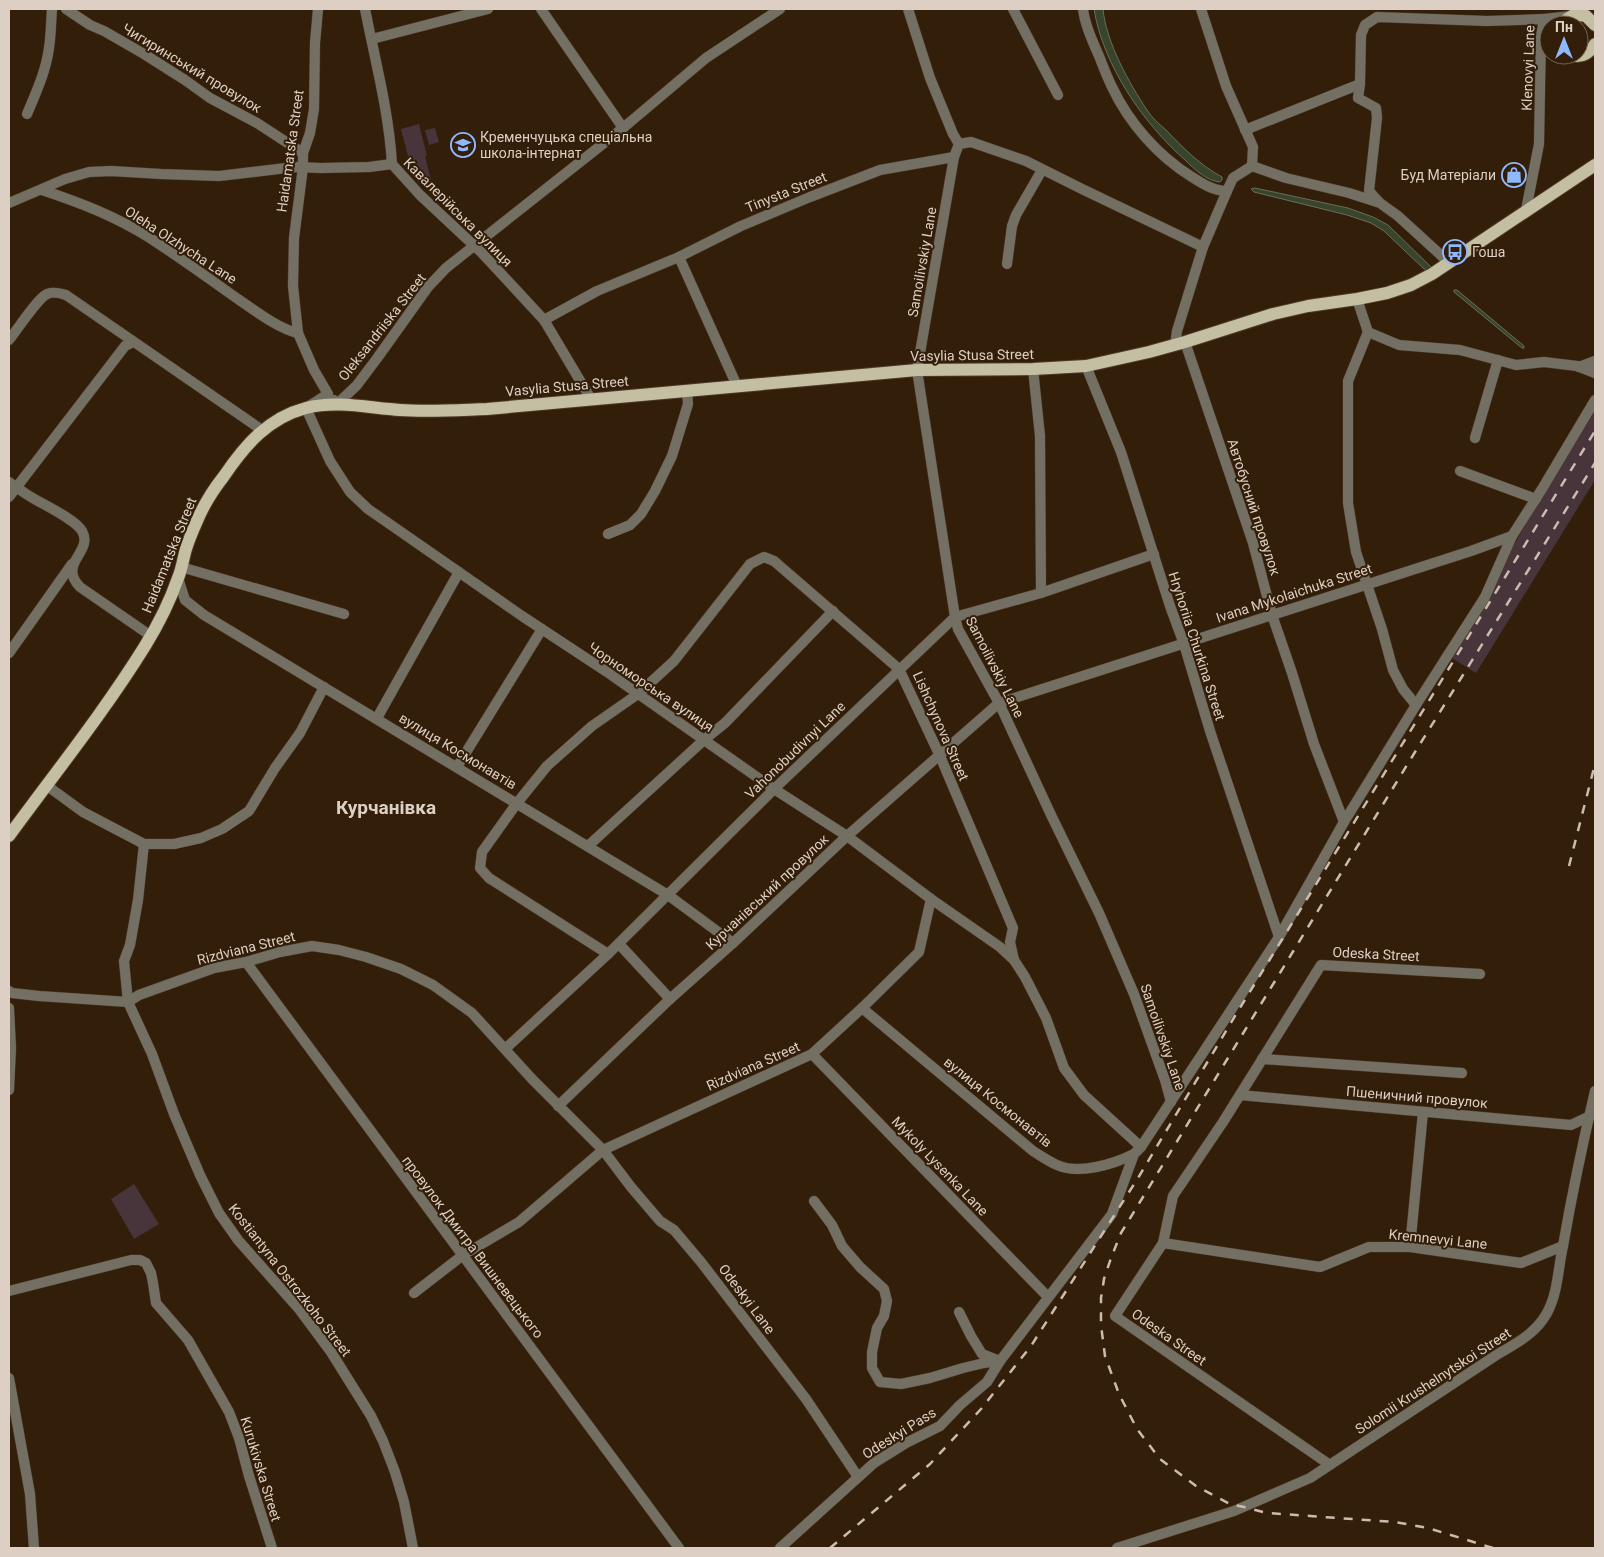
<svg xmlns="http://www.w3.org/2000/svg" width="1604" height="1557" viewBox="0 0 1604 1557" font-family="Roboto,sans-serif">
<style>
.green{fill:#47353b}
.water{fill:#38442b;stroke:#6a6e59}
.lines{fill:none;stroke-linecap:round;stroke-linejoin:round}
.minor-casing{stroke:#4d3a27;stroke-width:11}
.major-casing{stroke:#4d3a27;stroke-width:14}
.minor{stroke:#737063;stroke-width:10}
.major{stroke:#c4bea3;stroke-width:12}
.rail{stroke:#cbbcaf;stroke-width:2.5;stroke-dasharray:9 9;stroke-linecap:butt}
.labels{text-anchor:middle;stroke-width:4;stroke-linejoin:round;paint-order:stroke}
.street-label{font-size:14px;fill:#ddcfc3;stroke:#321e09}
.poi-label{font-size:14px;fill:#ddcfc3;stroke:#321e09;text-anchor:start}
.district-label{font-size:19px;font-weight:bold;fill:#ddcfc3;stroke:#321e09}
</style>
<rect width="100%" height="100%" fill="#321e09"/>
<g class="green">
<polygon points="419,124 427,156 425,156 431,180 419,183 413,160 409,160 401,129"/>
<polygon points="435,128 439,142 429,145 425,130"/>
<polygon points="1595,403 1595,480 1476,673 1450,657"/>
<polygon points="134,1184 159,1224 134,1239 111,1199"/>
</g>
<g class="water">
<path d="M 1094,9 L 1103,9 C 1106,42 1129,83 1147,110 C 1152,118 1159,124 1166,130 C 1183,148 1200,165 1222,177 L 1222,180 L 1220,182 C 1207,181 1194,169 1185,160 C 1143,123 1103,65 1094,9 Z"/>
<polygon points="1255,188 1348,208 1373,217 1388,225 1431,267 1430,270 1424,269 1384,231 1371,223 1347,215 1254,192 1251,189"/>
<polygon points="1454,290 1457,290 1524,346 1524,348 1522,348 1454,292"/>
</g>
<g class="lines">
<defs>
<g id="minor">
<polyline points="66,9 90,25 104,31 144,54 185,80 210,98 257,123 303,153"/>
<polyline points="318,9 315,43 314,109 310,133 303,153 303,167 294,238 293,286 298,333 314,370 328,394 306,408 330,461 350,492 368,509 522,616 607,672 774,789 847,836 931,899 1000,947 1014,960"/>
<path d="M 365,9 C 375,60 389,112 392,164"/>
<polyline points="541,9 623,128"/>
<polyline points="908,9 930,78 953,134 959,144"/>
<polyline points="1013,9 1058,95"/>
<path d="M 1083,9 C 1085,25 1092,40 1099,56 C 1103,66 1107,77 1112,87 C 1129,123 1158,156 1192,177 C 1203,184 1214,191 1227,191"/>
<polyline points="1201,9 1226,86 1253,147 1252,166"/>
<polyline points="1544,19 1571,16"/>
<polyline points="372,39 488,9"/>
<polyline points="1360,84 1358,98 1376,108 1377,118 1369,191 1379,202"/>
<path d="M 27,114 C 36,93 46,71 49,48 C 51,35 51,22 52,9"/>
<polyline points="1245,130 1360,84 1361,35 1365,25 1377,17 1487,21 1544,19 1541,36 1539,144 1526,210"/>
<polyline points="954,157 917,370 955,617 958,629 999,703 1052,817 1099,913 1134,994 1165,1080 1171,1102"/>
<polyline points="1252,166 1286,178 1349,193 1380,203 1398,216 1444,258 1446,265"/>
<path d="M 42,190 C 81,203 115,216 150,238 C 179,257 207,277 235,297 C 253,309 278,329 298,333"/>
<polyline points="9,203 65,179 89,172 111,171 161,174 219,176 295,167 321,168 369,167 392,164 420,195 482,253 544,320 591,399"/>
<polyline points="679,257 737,386"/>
<polyline points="1007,264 1012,226 1016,215 1042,170"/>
<polyline points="1357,299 1368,332 1399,345 1460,350 1516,365 1544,362 1577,366 1595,373"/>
<polyline points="544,320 597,291 679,257 741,226 810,197 880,170 954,157 959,144 971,142 1026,161 1082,189 1203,247"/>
<polyline points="1368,332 1348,381 1348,503 1356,552 1382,629 1393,670 1403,689 1416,705"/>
<path d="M 9,340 C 17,330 37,299 47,294 C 53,291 60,293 66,295 L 262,430"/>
<polyline points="1185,342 1253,543 1272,615 1292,673 1314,744 1344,822"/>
<polyline points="1175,345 1177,331 1203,247 1227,191 1233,178 1252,166"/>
<polyline points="1086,366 1121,452 1170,606 1184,644 1210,731 1279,937"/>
<polyline points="1579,367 1595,361"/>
<polyline points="1033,369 1040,436 1041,593"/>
<polyline points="334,400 337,404 357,385 378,357 428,287 446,268 623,128 706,58 780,9"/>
<polyline points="1475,438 1498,360"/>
<polyline points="1460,471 1536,499"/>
<path d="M 9,482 C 16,487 24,493 31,497 C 44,505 75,519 82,531 C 94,552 57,563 80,587 L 151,636"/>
<polyline points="9,497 125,346 133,342"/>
<polyline points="608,534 630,525 641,514 655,491 672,456 688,404 687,391"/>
<polyline points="181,567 344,614"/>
<polyline points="178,578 185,600 204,615 668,895 733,943"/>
<polyline points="9,653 72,564"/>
<polyline points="377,718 459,572"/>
<polyline points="457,767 542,629"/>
<polyline points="46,785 83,812 144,844 174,844 201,838 222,829 249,811 275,768 300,733 324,687"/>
<polyline points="144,844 138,900 130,945 124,961 128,1002 152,1054 174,1114 200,1175 219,1213 238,1240 299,1309 331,1352 371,1416 383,1441 395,1472 404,1502 413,1548"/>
<polyline points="588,846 705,739 725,723 833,611"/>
<polyline points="619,944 670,999"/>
<polyline points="608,954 489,878 480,868 482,852 517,803 547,766 592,726 638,694 674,661 750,564 764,557 774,561 899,669 940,756 1013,928 1010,942 1014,960 1025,977 1046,1018 1064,1068 1084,1095 1141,1147"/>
<path d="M 246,962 C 390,1157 535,1353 679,1548"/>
<polyline points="9,991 12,993 39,996 128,1002 139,995 214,968 246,962 280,952 312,946 339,950 366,957 401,969 433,985 472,1013 532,1079 603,1150 631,1187 660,1221 674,1230 701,1262 806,1399 858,1477"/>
<polyline points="9,1008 11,1048 9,1090"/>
<path d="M 862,1008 L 1033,1151 C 1041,1156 1048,1161 1057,1165 C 1079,1175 1114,1164 1134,1154"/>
<polyline points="505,1049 608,954 774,789 955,617 1041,593 1154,554"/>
<polyline points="812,1054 1048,1297"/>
<polyline points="1262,1059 1462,1073"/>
<polyline points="1240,1095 1571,1125 1590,1116"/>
<polyline points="558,1106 670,999 733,943 847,836 999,703 1471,551 1512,536"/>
<polyline points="814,1201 832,1225 842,1246 860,1267 884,1289 887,1301 884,1316 877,1328 872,1352 872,1368 880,1382 901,1384 930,1378 963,1368 984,1363 1000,1361"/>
<polyline points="1163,1243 1320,1267 1369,1247 1410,1247 1521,1263 1563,1246"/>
<polyline points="1410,1247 1423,1112"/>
<polyline points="9,1291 131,1260 140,1260 146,1263 151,1273 153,1283 156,1303 188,1340 229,1412 239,1438 249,1476 272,1548"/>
<polyline points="414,1293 463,1255 519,1222 603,1150 812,1054 862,1008 919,952 931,899"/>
<polyline points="959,1312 971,1336 982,1354 997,1360"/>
<polyline points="9,1378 30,1494 34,1548"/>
<polyline points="1330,1465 1115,1316 1163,1243 1173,1196 1223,1122 1321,965 1480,974"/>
<polyline points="780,1548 874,1463 906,1443 940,1426 960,1405 987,1382 1000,1361 1112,1214 1134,1154 1141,1147 1279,937 1344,822 1416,705 1485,597 1512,536 1542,489 1595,400"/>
<path d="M 1117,1548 L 1234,1511 L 1310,1478 L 1498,1354 C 1517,1343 1536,1333 1547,1313 C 1558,1293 1558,1268 1563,1246 C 1572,1194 1583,1142 1595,1091"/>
</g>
<g id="major">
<polyline points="1562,25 1567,19 1575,14 1586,16 1595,25"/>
<path d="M 1571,55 C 1582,58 1589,54 1595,44"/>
<path d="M 9,836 C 55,773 104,712 145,646 C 158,625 170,601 178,578 C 182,569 183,559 186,549 C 189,539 193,530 197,521 C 204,504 213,490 224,476 C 245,445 268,418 306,408 C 337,400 369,408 400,410 C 429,412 458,410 487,409 L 917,370 L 1033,369 L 1086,366 L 1149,352 L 1185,342 L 1273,314 L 1308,306 L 1357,299 L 1387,293 L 1411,285 L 1432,274 L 1595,165"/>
</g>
</defs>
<use href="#minor" class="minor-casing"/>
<use href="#major" class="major-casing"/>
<use href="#minor" class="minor"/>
<use href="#major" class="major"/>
<g class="rail">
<polyline points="1569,866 1595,764"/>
<polyline points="830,1548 930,1464 981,1409 1031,1346 1138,1178 1238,1011 1595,431"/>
<polyline points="1493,1548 1428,1528 1395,1522 1267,1513 1244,1507 1230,1504 1196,1486 1160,1459 1137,1429 1119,1394 1105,1356 1101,1325 1101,1298 1104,1279 1111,1258 1121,1233 1415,752 1595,463"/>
</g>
</g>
<defs>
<symbol id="school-ring" viewBox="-11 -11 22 22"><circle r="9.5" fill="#321e09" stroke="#90b8fd" stroke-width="1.5"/><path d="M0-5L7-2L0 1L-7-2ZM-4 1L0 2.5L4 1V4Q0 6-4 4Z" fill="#90b8fd"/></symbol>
<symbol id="shop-ring" viewBox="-11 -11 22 22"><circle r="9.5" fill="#321e09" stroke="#90b8fd" stroke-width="1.5"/><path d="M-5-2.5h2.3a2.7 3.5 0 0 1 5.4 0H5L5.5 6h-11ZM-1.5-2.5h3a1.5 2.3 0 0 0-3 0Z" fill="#90b8fd"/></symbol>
<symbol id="bus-ring" viewBox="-11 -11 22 22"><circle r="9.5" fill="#321e09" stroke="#90b8fd" stroke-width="1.5"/><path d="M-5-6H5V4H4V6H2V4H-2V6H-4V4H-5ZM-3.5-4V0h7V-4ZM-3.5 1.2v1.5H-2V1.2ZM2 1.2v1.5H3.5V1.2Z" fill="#90b8fd"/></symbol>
</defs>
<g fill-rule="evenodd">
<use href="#school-ring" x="449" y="131" width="28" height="28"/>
<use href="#shop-ring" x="1500" y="161" width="28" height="28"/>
<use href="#bus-ring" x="1441" y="238" width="28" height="28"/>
</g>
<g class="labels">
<g class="street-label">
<text transform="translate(192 68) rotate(31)" y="5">Чигиринський провулок</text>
<text transform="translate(1528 68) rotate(-88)" y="5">Klenovyi Lane</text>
<text transform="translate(290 151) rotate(-82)" y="5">Haidamatska Street</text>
<text transform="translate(786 192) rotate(-22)" y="5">Tinysta Street</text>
<text transform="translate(458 212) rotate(45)" y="5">Кавалерійська вулиця</text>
<text transform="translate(181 245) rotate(33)" y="5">Oleha Olzhycha Lane</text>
<text transform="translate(922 262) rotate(-80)" y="5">Samoilivskiy Lane</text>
<text transform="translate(382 327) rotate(-52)" y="5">Oleksandriiska Street</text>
<text transform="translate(972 355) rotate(-1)" y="5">Vasylia Stusa Street</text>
<text transform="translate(567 386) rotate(-5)" y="5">Vasylia Stusa Street</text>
<text transform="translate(1254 507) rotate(72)" y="5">Автобусний провулок</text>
<text transform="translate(169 555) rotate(-68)" y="5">Haidamatska Street</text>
<text transform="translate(1294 593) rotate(-18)" y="5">Ivana Mykolaichuka Street</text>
<text transform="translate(1197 646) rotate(72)" y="5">Hryhoriia Churkina Street</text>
<text transform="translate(995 667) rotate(63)" y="5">Samoilivskiy Lane</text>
<text transform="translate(651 687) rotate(34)" y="5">Чорноморська вулиця</text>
<text transform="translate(941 726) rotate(66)" y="5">Lishchynova Street</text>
<text transform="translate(795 750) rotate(-44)" y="5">Vahonobudivnyi Lane</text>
<text transform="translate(458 751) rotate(31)" y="5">вулиця Космонавтів</text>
<text transform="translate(767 892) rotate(-43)" y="5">Курчанівський провулок</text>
<text transform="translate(246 948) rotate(-14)" y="5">Rizdviana Street</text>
<text transform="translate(1376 954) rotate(3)" y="5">Odeska Street</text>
<text transform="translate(1163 1037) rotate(71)" y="5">Samoilivskiy Lane</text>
<text transform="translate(753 1066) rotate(-24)" y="5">Rizdviana Street</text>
<text transform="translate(1417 1097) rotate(5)" y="5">Пшеничний провулок</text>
<text transform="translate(998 1102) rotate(39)" y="5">вулиця Космонавтів</text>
<text transform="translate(940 1166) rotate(46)" y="5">Mykoly Lysenka Lane</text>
<text transform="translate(1438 1239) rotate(6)" y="5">Kremnevyi Lane</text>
<text transform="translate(473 1247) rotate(53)" y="5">провулок Дмитра Вишневецького</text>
<text transform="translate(290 1280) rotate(52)" y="5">Kostiantyna Ostrozkoho Street</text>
<text transform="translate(747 1299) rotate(53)" y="5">Odeskyi Lane</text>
<text transform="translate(1169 1337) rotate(35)" y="5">Odeska Street</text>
<text transform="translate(1433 1381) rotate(-33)" y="5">Solomii Krushelnytskoi Street</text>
<text transform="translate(899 1433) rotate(-32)" y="5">Odeskyi Pass</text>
<text transform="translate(261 1469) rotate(73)" y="5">Kurukivska Street</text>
</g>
<g class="poi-label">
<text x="480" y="142">Кременчуцька спеціальна<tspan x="480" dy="16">школа-інтернат</tspan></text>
<text x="1496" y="180" text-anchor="end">Буд Матерiали</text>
<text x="1472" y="257">Гоша</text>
</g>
<g class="district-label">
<text x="386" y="814">Курчанівка</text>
</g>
</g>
<rect width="1604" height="1557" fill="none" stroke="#ddcfc3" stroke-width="20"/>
<g transform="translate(1564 40)"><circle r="24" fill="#321e09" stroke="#766553"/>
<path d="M0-4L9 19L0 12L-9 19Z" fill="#90b8fd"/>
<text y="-8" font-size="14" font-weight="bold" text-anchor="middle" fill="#ddcfc3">Пн</text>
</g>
</svg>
